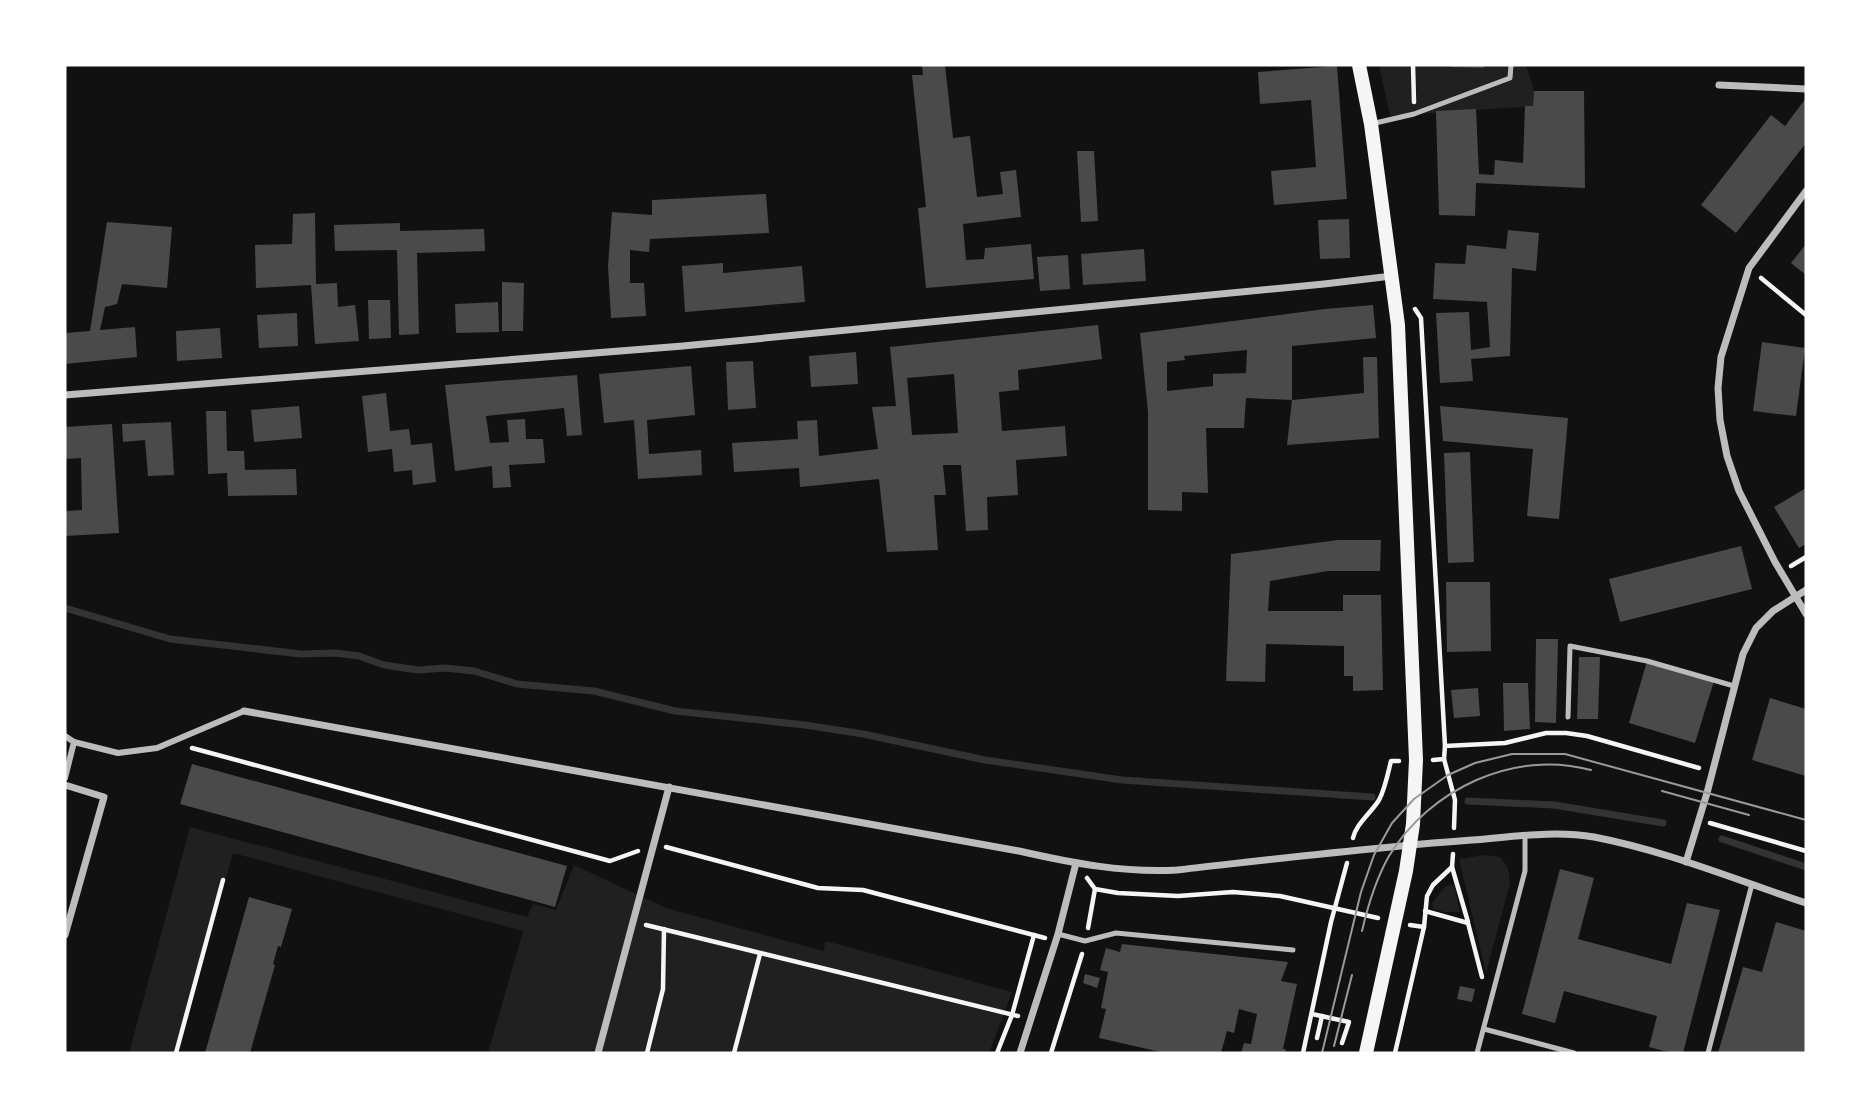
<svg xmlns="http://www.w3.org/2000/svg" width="1871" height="1118" viewBox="0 0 1871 1118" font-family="'Golos Text',sans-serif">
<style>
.green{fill:#202020}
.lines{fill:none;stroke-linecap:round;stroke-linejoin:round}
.stream{stroke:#333;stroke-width:7}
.building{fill:#4a4a4a;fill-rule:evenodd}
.path{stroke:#f5f5f5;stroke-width:4.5}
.service{stroke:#bcbcbc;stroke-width:5}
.pedestrian{stroke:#bcbcbc;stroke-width:6}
.minor{stroke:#bcbcbc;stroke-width:7}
.secondary{stroke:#f5f5f5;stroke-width:14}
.tram{stroke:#9a9a9a;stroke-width:2}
</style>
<rect width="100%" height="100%" fill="#111"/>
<g class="green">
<polygon points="1379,65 1526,65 1534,91 1533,106 1390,116"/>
<polygon points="190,827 527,917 533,904 556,910 574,865 666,908 823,951 826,941 1012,992 989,1053 488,1053 523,931 233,853 177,1053 129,1053"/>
<polygon points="1484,855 1500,857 1508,868 1510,883 1486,973 1459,859"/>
<polygon points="1451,884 1454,886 1460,912 1444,912 1433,909 1432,903 1445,887"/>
</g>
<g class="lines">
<g class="stream">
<polyline points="65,608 170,639 301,654 335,653 359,656 384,665 418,670 445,668 474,671 517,684 594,691 675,711 805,725 863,734 985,760 1122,780 1372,797"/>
<polyline points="1468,801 1554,805 1663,823"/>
<polyline points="1722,839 1806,867"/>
</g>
</g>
<g class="building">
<polygon points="922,65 945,65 953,138 970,136 977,197 1003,194 1000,172 1016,170 1021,217 963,224 966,260 984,259 985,248 1031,244 1034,279 926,288 918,208 926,207 912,75 923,75"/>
<polygon points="1450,65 1484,65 1484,68 1450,67"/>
<polygon points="1337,66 1347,199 1274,205 1271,171 1316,167 1311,100 1260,104 1258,72"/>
<polygon points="1534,91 1584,91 1585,188 1476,183 1475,216 1439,215 1436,111 1476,109 1479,174 1494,175 1495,160 1523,163 1525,106 1533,106"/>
<polygon points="1806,98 1806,143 1736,233 1701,205 1771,115 1785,126"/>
<polygon points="1077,151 1094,151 1098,221 1081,222"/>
<polygon points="766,194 769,233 650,239 649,252 630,250 630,283 644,283 646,316 611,318 608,266 612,212 652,215 652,200"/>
<polygon points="315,213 316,284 337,283 338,307 355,305 359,341 315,344 311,285 256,288 255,245 292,244 293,214"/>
<polygon points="1349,219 1350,258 1320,259 1318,220"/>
<polygon points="107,222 172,227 167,288 122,284 117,304 105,307 100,330 135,327 137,357 65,364 65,333 90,331"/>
<polygon points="400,223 400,231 484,229 485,251 417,253 419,334 399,335 397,250 335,251 334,225"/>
<polygon points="1508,230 1539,233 1536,271 1512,268 1510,356 1471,359 1473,381 1440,383 1436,313 1469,312 1471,350 1490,347 1487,302 1433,299 1435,263 1465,264 1467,245 1506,249"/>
<polygon points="1806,244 1806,275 1791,263"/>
<polygon points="1144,249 1146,281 1083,285 1081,254"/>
<polygon points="1068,255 1070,289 1040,291 1037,257"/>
<polygon points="723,263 723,273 802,266 805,302 685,312 682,266"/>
<polygon points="502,282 524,283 523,331 502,331"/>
<polygon points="368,300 390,300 391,338 369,339"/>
<polygon points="498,302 499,332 456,333 455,304"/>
<path d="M 1373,305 L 1376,338 L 1292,346 L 1292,400 L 1246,398 L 1244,428 L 1206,428 L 1208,493 L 1182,492 L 1182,511 L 1148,510 L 1148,412 L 1140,333 L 1325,309 ZM 1247,350 L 1246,373 L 1213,374 L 1213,386 L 1167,391 L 1167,362 L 1185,360 L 1184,356 Z"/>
<polygon points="297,313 298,346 259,348 257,315"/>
<path d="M 1098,325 L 1102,359 L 1018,370 L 1019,390 L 999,392 L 1002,431 L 1065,426 L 1067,456 L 1016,460 L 1018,495 L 987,497 L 988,530 L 966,531 L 961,465 L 943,465 L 946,495 L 934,495 L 938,550 L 887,552 L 879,479 L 800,487 L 799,468 L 734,472 L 732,443 L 798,439 L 797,421 L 817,420 L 819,456 L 878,449 L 872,407 L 896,406 L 890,347 ZM 954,374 L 958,433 L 912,435 L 907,378 Z"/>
<polygon points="220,328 222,358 177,361 176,331"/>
<polygon points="1762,342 1805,348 1796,416 1753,411"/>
<polygon points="856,352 858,384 811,387 809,356"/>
<polygon points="1363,357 1377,357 1379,438 1287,445 1292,400 1364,393"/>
<polygon points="753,361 756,408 728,410 726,362"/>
<polygon points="691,366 695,415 647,420 649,454 701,450 702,475 638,479 634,420 604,423 599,374"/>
<polygon points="577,375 582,435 567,436 564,408 486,416 490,443 509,442 507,420 525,419 526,439 543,439 545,463 509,465 511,487 493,488 492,466 455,471 445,385"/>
<polygon points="386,393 390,431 409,429 411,445 432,443 436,482 413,485 412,470 394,472 392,449 368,452 362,396"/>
<polygon points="299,406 302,438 254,442 251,410"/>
<polygon points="1440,406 1568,418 1559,519 1527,516 1533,449 1443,441"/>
<polygon points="206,411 226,411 227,451 244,451 245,470 296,469 297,495 228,496 227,473 208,474"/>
<polygon points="171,422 174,475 148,476 145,440 123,442 122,424"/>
<polygon points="112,424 119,533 65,536 65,511 82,510 81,458 65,459 65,427"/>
<polygon points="1470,452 1474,562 1448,563 1444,453"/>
<polygon points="1806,488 1806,544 1799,548 1774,507"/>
<polygon points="1338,540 1381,540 1380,571 1328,571 1270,581 1268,611 1343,611 1343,595 1381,595 1383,690 1353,691 1353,676 1344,676 1344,646 1266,644 1265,682 1226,681 1231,554"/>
<polygon points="1741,546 1752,589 1620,622 1609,579"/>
<polygon points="1446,582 1490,582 1491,651 1447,652"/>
<polygon points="1536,639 1558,639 1556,723 1535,722"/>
<polygon points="1579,657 1600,657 1598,719 1577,719"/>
<polygon points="1647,661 1714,681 1695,743 1629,723"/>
<polygon points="1503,683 1528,683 1530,729 1504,731"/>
<polygon points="1478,688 1480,716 1454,718 1451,690"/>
<polygon points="1770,698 1806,709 1806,776 1752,760"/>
<polygon points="192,764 567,866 555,907 180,804"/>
<polygon points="1560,869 1594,878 1578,939 1671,964 1687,903 1720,910 1683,1053 1672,1053 1649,1047 1657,1016 1564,991 1555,1023 1522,1014"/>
<polygon points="249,897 292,909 281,947 278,946 273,964 275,965 250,1053 205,1053"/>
<polygon points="1776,922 1806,931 1806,1053 1718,1053 1743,967 1762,972"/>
<polygon points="1122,944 1288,962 1281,981 1297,984 1283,1049 1286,1049 1285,1053 1241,1053 1244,1043 1251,1044 1257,1014 1239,1009 1234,1033 1227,1031 1221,1053 1165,1053 1099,1038 1106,1009 1101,1008 1108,972 1100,970 1106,948 1120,952"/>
<polygon points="1085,974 1100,978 1097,988 1083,983"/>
<polygon points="1460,986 1475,989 1472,1002 1457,999"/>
</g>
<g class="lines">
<g class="path">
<polyline points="1413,65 1414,102"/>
<polyline points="1761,278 1806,315"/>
<polyline points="1415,309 1421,318 1445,746"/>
<polyline points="1791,566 1806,557"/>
<polyline points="192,748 610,861 638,851"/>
<polyline points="1444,759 1455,800 1454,828"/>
<polyline points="1433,760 1444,759 1445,746 1505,743 1546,733 1566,733 1587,736 1699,768"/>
<polyline points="1710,823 1806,851"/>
<path d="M 1353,838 C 1356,824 1371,813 1379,800 C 1385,789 1388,773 1391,761 L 1399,761"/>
<polyline points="666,847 818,888 863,890 1045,938"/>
<polyline points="1452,867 1468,922"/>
<polyline points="1087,878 1095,889 1118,893 1178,896 1233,892 1280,896 1378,918"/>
<polyline points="1425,911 1468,923 1482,977"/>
<polyline points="646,925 1018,1016"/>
<polyline points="1410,925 1424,927"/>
<polyline points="1088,928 1095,889"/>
<polyline points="1312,1014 1349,1022 1342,1043"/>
<polyline points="1317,1038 1322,1016"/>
<polyline points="176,1053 223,880"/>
<polyline points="647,1053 663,989 664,929"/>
<polyline points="734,1053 760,954"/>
<polyline points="997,1053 1012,1015 1034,935"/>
<polyline points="1051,1053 1082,954"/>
<polyline points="1303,1053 1331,922 1347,863"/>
<polyline points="1395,1053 1424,927 1427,896 1433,885 1452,867 1453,854"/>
</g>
<g class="service">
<polyline points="1371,124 1414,114 1510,78 1511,65"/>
<polyline points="1568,717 1570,646 1647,661 1734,686"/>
<polyline points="1058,934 1085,941 1116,933 1293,950"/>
<polyline points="1484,1029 1574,1053"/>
<polyline points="1477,1053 1525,871 1525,836"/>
<polyline points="1708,1053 1752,884"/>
</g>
<g class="pedestrian">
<polyline points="65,736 74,742 65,778"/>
<polyline points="74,742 118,753 157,748 244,711"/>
</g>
<g class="minor">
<polyline points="1719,85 1806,89"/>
<polyline points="1806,191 1749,268 1721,357 1718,388 1720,420 1727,456 1739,491 1775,562 1806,614"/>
<polyline points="65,395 683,346 1324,284 1392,276"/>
<path d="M 244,711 L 1019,851 C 1072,863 1123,873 1177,870 C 1275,859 1374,847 1472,840 C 1512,837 1554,830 1594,837 C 1667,851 1736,880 1806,903"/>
<polyline points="65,785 104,797 65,935"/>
<polyline points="1686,862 1707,793 1743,654 1756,628 1773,611 1806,590"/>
<polyline points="598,1053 669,787"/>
<polyline points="1020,1053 1058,934 1076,863"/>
</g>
<polyline class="secondary" points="1359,65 1371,124 1398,325 1416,760 1413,824 1406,871 1366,1053"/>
<g class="tram">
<polyline points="1662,791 1749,815"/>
<path d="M 1362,931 C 1368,905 1376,879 1389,856 C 1430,789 1514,749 1591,770"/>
<polyline points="1334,1046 1352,975"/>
<polyline points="1322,1053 1361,892 1374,855 1392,823 1414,799 1448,775 1475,763 1512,754 1565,754 1806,820"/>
</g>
</g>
<rect width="1871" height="1118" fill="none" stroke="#ffffff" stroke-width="133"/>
</svg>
